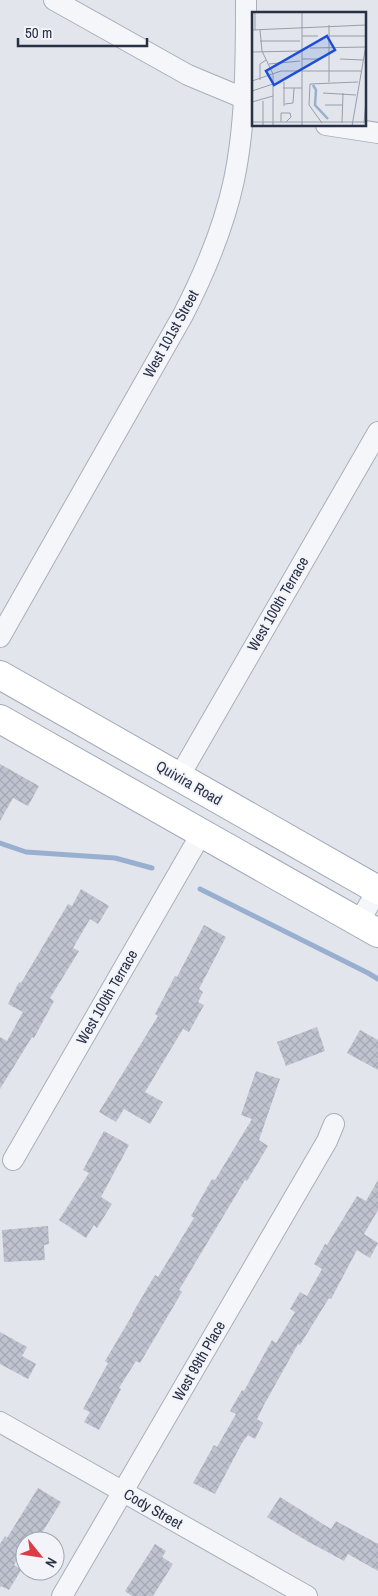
<svg xmlns="http://www.w3.org/2000/svg" width="378" height="1596" viewBox="0 0 378 1596" font-family="'Archivo Narrow',sans-serif">
<style>
.lines{fill:none;stroke-linecap:round;stroke-linejoin:round}
.stream{stroke:#99afcf;stroke-width:5}
.building{fill:url(#building-cross-hatch)}
.street-casing{stroke:#aaafba;stroke-width:22}
.primary-casing{stroke:#a0a7b9;stroke-width:30}
.street{stroke:#f5f6f9;stroke-width:20}
.primary{stroke:#fff;stroke-width:28}
.labels{text-anchor:middle;stroke-width:4;stroke-linejoin:round;paint-order:stroke}
.street-label{font-size:15px;fill:#283046;stroke:#f2f4f9}
.inset-river{fill:none;stroke:#99afcf;stroke-width:2.5}
.inset-road{fill:none;stroke:#989daa;stroke-width:1}
.view{fill:#1d4ed8;fill-opacity:0.15;stroke:#1d4ed8;stroke-width:2.5}
.inset-edge{fill:none;stroke:#283046;stroke-width:2.5}
</style>
<defs>
<pattern id="building-cross-hatch" width="8" height="8" patternUnits="userSpaceOnUse" patternTransform="scale(1.25)"><rect width="8" height="8" fill="#bec3cf"/><path d="M0 0l8 8M0 8l8-8" fill="none" stroke="#a3a8b3"/></pattern>
</defs>
<rect width="100%" height="100%" fill="#e2e5ec"/>
<g class="lines">
<g class="stream">
<polyline points="0,843 26,852 115,858 152,868"/>
<polyline points="200,889 368,973 378,979"/>
</g>
</g>
<g class="building">
<polygon points="0,764 39,786 28,806 13,798 0,821"/>
<polygon points="81,889 109,906 98,924 90,919 73,948 79,951 50,998 54,1001 34,1038 32,1037 0,1089 0,1037 7,1041 23,1012 8,1004 19,982 21,983 68,904 72,906"/>
<polygon points="204,925 226,937 199,989 203,992 198,1002 204,1005 189,1032 183,1029 145,1092 163,1102 150,1124 124,1109 116,1122 99,1112 158,1016 155,1014 175,976 177,977"/>
<polygon points="317,1027 325,1051 286,1066 277,1042"/>
<polygon points="360,1030 378,1040 378,1070 347,1053"/>
<polygon points="256,1071 280,1079 259,1140 268,1146 247,1181 245,1180 179,1290 182,1292 140,1363 136,1361 119,1388 121,1389 99,1430 84,1422 90,1412 83,1409 108,1363 105,1361 133,1314 132,1314 155,1275 158,1277 194,1218 191,1216 212,1179 215,1180 252,1119 241,1115"/>
<polygon points="104,1131 129,1145 101,1197 112,1204 97,1228 94,1225 86,1238 59,1220 89,1173 83,1170"/>
<polygon points="378,1180 378,1210 364,1234 378,1243 370,1258 357,1250 331,1299 329,1298 300,1345 298,1344 265,1403 257,1419 263,1423 255,1439 248,1435 242,1443 215,1494 193,1483 214,1445 217,1447 236,1414 230,1411 242,1390 244,1391 272,1340 276,1343 295,1312 290,1309 300,1292 307,1296 322,1269 314,1264 325,1244 327,1245 357,1196 366,1201"/>
<polygon points="48,1226 49,1244 44,1245 45,1260 4,1262 2,1230"/>
<polygon points="0,1332 27,1347 22,1356 36,1364 28,1379 0,1364"/>
<polygon points="38,1488 61,1502 37,1541 30,1537 28,1541 25,1541 25,1546 14,1565 21,1570 9,1590 1,1586 0,1588 0,1544 5,1536 7,1538"/>
<polygon points="280,1497 331,1529 336,1521 378,1544 378,1571 348,1554 344,1561 307,1541 267,1517"/>
<polygon points="155,1544 166,1551 162,1557 173,1564 153,1596 132,1596 125,1591"/>
</g>
<g class="lines">
<defs>
<g id="street">
<polyline points="54,0 188,75 253,102"/>
<polyline points="326,125 378,133"/>
<path d="M 0,637 L 183,315 C 205,272 224,227 234,180 C 246,123 246,58 246,0"/>
<polyline points="179,777 378,432"/>
<polyline points="359,922 378,889"/>
<polyline points="13,1160 201,834"/>
<polyline points="0,1422 307,1596"/>
<polyline points="62,1596 327,1141 334,1124"/>
</g>
<g id="primary">
<polyline points="0,675 378,890"/>
<polyline points="0,719 378,933"/>
</g>
</defs>
<use href="#street" class="street-casing"/>
<use href="#primary" class="primary-casing"/>
<use href="#street" class="street"/>
<use href="#primary" class="primary"/>
</g>
<g class="labels">
<g class="street-label">
<text transform="translate(171 334) rotate(-61)" y="5">West 101st Street</text>
<text transform="translate(278 604) rotate(-60)" y="5">West 100th Terrace</text>
<text transform="translate(189 783) rotate(30)" y="5">Quivira Road</text>
<text transform="translate(107 997) rotate(-60)" y="5">West 100th Terrace</text>
<text transform="translate(199 1361) rotate(-60)" y="5">West 99th Place</text>
<text transform="translate(153 1509) rotate(30)" y="5">Cody Street</text>
</g>
</g>
<g transform="translate(252 12)">
<rect width="114" height="114" fill="#e2e5ec"/>
<path class="inset-river" d="M 61,73 L 64,78 L 63,93 L 76,107"/>
<path class="inset-road" d="M 3,0 L 3,18M 50,0 L 50,114M 77,13 L 77,70M 0,18 L 114,13M 8,18 L 10,39 L 21,62 L 21,114M 50,24 L 66,24M 77,24 L 114,24M 8,29 L 48,29M 58,36 L 114,35M 0,40 L 50,39M 50,47 L 67,47M 88,47 L 111,48M 17,52 L 48,49M 8,68 L 8,52 L 14,48M 0,69 L 29,59 L 109,59M 31,76 L 50,76M 0,79 L 21,72M 71,81 L 104,83M 11,89 L 11,114M 0,90 L 21,84M 33,92 L 41,91 L 42,76M 73,93 L 90,93M 32,94 L 32,70M 0,110 L 114,110M 29,110 L 29,101 L 38,101 L 39,105 L 34,110M 70,111 L 57,93 L 58,72 L 106,70M 90,111 L 91,81M 112,111 L 114,88M 100,114 L 114,33"/>
<path class="view" d="M 75,24 L 83,38 L 22,73 L 14,59 Z"/>
<rect width="114" height="114" class="inset-edge"/>
</g>
<g transform="translate(40 1556) rotate(120)"><circle r="24" fill="#f2f4f9" stroke="#a1a6b1"/>
<path d="M0-4L9 19L0 12L-9 19Z" fill="#dd3b45"/>
<text y="-8" font-size="14" font-weight="bold" text-anchor="middle" fill="#283046">N</text>
</g>
<path d="M18 38v8h129v-8" fill="none" stroke="#283046" stroke-width="2.5"/>
<text x="25" y="38" font-size="15" fill="#283046" stroke="#f2f4f9" stroke-width="4" paint-order="stroke">50 m</text>
</svg>
